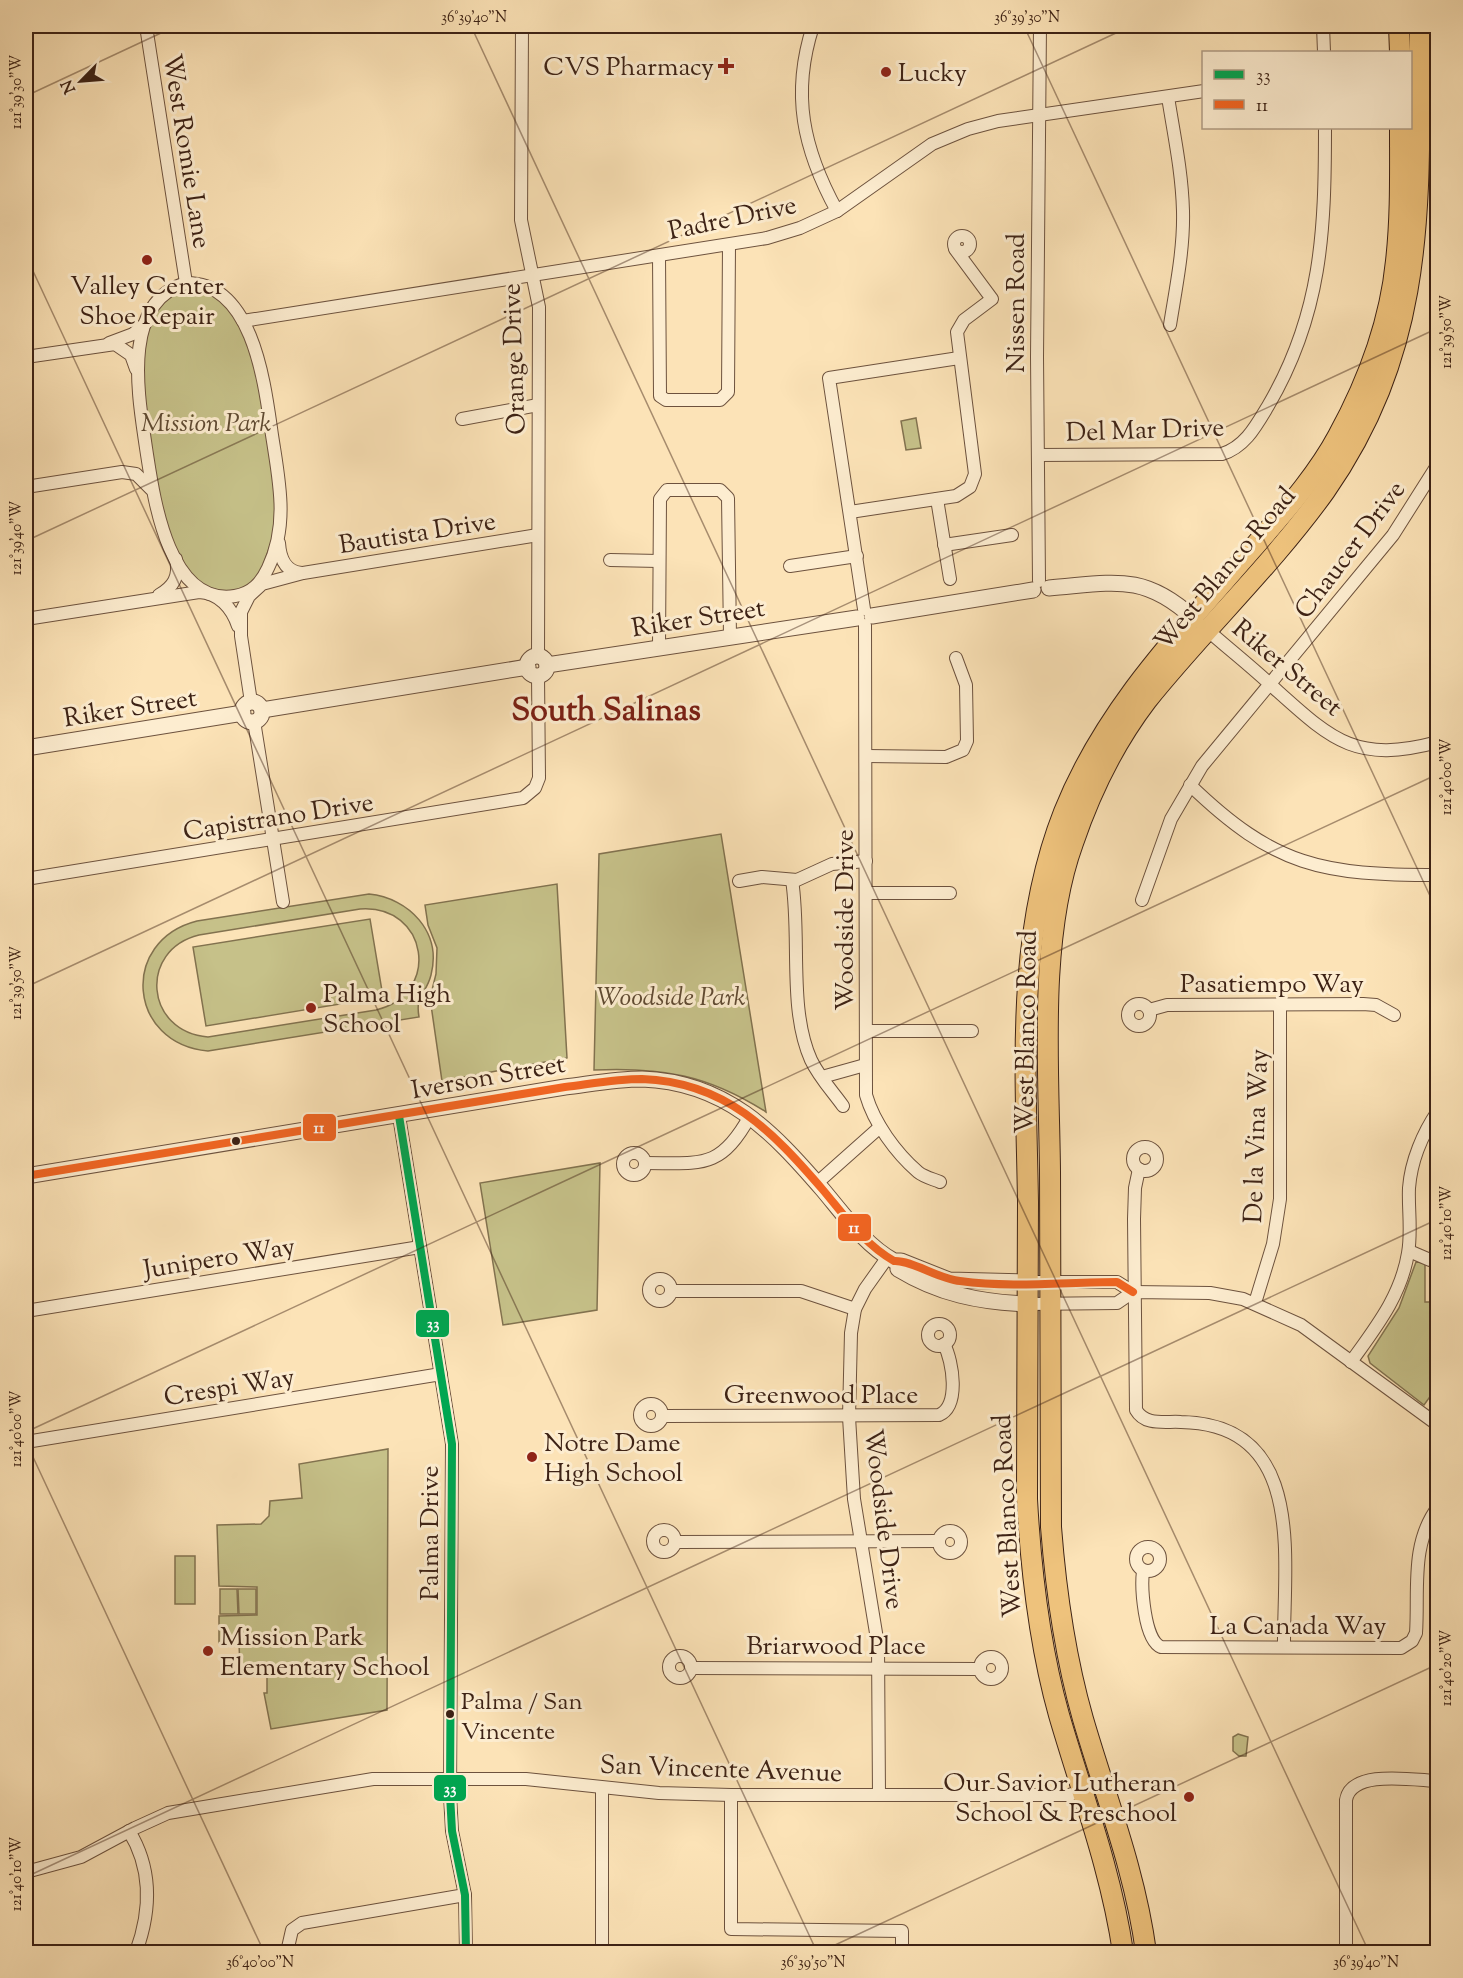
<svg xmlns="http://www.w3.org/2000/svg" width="1463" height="1978" viewBox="0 0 1463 1978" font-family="'Sorts Mill Goudy',serif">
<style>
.green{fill:#c6c189;stroke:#82724f;stroke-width:1.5;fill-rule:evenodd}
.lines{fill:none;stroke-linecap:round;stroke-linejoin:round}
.minor-casing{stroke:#6d523e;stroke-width:14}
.tertiary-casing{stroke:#6d523e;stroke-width:17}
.primary-casing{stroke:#3d2215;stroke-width:22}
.minor{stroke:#fdedd0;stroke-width:12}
.tertiary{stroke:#fdedd0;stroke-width:15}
.primary{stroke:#eec27c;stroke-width:20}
.bus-1-casing{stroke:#fdedd0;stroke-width:12}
.bus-2-casing{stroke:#fdedd0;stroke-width:12}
.bus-1{stroke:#00a651;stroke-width:8}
.bus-2{stroke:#f26522;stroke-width:8}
.ticks{fill:none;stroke:#3d2215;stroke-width:1.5;stroke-opacity:0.45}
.poi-dot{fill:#8f2418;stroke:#fdedd0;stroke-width:2}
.bus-dot{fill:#3d2215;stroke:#fdedd0;stroke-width:2}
.labels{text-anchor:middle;stroke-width:6;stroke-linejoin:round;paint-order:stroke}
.bus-label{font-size:24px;fill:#3d2215;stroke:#fdedd0;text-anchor:start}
.poi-label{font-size:26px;fill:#3d2215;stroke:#fdedd0;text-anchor:start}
.street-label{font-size:26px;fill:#3d2215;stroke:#fdedd0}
.park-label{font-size:26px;font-style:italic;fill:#5f4a32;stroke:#fdedd0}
.district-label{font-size:32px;font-weight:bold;fill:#7a1f14;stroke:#fdedd0}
.line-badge{stroke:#fdedd0;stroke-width:2}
.badge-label{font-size:16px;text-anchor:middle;font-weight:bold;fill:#fff}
.neatline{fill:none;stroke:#3d2215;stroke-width:2}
.ticks-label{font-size:15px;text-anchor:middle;fill:#3d2215}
</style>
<rect width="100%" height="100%" fill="#fce3b7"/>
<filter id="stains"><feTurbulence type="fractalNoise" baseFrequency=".00333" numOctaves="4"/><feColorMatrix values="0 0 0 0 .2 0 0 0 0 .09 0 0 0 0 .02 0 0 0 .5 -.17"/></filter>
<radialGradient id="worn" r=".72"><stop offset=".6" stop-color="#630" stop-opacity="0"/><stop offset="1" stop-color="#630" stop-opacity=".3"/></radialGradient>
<g class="green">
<polygon points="208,288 250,333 282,510 256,587 209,594 169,547 137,390 146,322 171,290"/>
<polygon points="916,418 921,448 906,450 901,421"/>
<path d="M 721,834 L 766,1112 C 708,1075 662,1067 594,1070 L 599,854 Z"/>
<polygon points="557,884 567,1058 442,1081 430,998 436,974 437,948 428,925 425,905"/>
<path d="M 369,894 C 409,898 442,932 431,975 C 426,995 415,994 419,1017 L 208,1051 C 128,1044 119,941 197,921 ZM 360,909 C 428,904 442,994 376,1010 L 208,1037 C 145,1032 138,950 199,935 Z"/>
<polygon points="370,919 383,997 206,1026 193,947"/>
<polygon points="600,1163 597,1310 503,1325 480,1183"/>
<polygon points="1416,1262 1425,1263 1425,1302 1437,1302 1437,1387 1424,1405 1370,1363 1368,1356 1399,1308"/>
<polygon points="388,1449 387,1710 271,1729 264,1693 267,1693 267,1666 240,1667 239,1644 219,1643 219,1616 257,1615 257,1587 219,1586 217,1525 261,1524 269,1516 270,1501 302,1498 299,1464"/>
<rect x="175" y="1556" width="20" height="48"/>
<polygon points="220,1589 237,1589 238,1614 220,1614"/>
<polygon points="238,1589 256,1589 256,1614 239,1614"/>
<polygon points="1238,1734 1248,1737 1246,1756 1239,1756 1233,1751 1233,1737"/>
</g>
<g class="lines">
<defs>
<g id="minor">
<polyline points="146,26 186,283"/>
<polyline points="522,26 521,220 539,307 538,656"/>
<path d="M 813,26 C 791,94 803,149 837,211"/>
<polyline points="1323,26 1324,52"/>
<polyline points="1415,76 1438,76"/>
<path d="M 1168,97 C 1174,135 1182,172 1183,211 C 1184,249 1176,287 1170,325"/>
<circle cx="962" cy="244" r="8"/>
<polyline points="659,256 660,396 666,400 720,400 728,392 729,245"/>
<path d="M 186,283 C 254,282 265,387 272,435 C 279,481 289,524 268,568 C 261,583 252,593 235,596 C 167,607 153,493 146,448 C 139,399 120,302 186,283 Z"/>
<polyline points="243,321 767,238 800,228 837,211 932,144 968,129 998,121 1204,91"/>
<polyline points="109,343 133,334 146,323"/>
<polyline points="26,357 115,344 131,355 136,369"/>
<polyline points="462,419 538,405"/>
<path d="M 1038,455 L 1222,454 C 1245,447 1256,426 1268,406 C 1322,314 1325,231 1325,128"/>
<polyline points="26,487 122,472 136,474 151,489"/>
<polyline points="937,499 950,579"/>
<polyline points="850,512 956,496 970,487 975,474 957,332 964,320 992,299 955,249"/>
<path d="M 279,543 C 280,558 285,572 302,573"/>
<polyline points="944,545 1012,535"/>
<polyline points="610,560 659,561"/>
<polyline points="790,566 857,556"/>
<polyline points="1039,581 1037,357 1040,26"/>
<path d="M 159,595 C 173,587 180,577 176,559"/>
<polyline points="864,609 829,378 959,358"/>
<path d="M 26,619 L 199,592 C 219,593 232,608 238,626"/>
<path d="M 865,625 L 866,1095 C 874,1123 896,1153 918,1172 C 924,1177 933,1179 940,1182"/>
<path d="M 1203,626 C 1226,647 1251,666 1273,687 C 1332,740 1355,764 1438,742"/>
<polyline points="659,647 660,499 667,490 720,490 728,498 730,636"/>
<polyline points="251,702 241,636 241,612 249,596 262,584 303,573 538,535"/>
<polyline points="254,721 283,902"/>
<polyline points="867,756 946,757 963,750 967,741 966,685 956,658"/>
<path d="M 1190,785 C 1275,867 1322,875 1438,875"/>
<polyline points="26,879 523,798 535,788 539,778 538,676"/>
<path d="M 792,880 C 801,937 788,1009 811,1060 C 819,1077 833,1092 843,1106"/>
<polyline points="739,881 762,877 797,880 832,864 866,861"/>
<polyline points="866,893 950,893"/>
<polyline points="1142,900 1171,819 1202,766 1393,535 1438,464"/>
<circle cx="1139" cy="1015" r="11"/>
<polyline points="1149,1010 1167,1005 1363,1004 1376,1005 1394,1015"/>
<polyline points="867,1031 972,1031"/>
<polyline points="822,1077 865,1065"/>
<polyline points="399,1116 452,1444 450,1795 452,1831 465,1895 466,1952"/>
<circle cx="1145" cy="1159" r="12"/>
<circle cx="634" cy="1164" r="11"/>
<path d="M 645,1163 C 702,1163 720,1170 750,1116"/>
<path d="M 1139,1169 L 1135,1188 L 1134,1219 L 1136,1410 C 1145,1426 1165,1421 1181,1422 C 1308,1424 1283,1561 1284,1647"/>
<polyline points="817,1183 880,1127"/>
<polyline points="1409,1251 1430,1260 1438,1260"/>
<circle cx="660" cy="1290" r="11"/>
<polyline points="1027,1282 1117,1282 1133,1292"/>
<polyline points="671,1291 801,1291 855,1309"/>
<polyline points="1255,1303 1273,1244 1280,1199 1280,1005"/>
<polyline points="1027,1304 1117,1303 1133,1292 1210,1293 1243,1299 1301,1325 1438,1425"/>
<polyline points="26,1311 420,1247"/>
<circle cx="939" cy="1335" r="11"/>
<path d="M 1351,1362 C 1376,1327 1401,1296 1408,1253 C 1412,1231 1408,1210 1409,1188 C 1411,1161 1423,1133 1438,1111"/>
<circle cx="651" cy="1415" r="11"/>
<path d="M 662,1416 L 939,1415 C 960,1406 953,1362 944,1344"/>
<polyline points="26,1442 441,1374"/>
<circle cx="664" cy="1541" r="11"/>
<circle cx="950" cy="1542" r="11"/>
<polyline points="675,1542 939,1541"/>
<circle cx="1148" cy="1559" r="12"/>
<path d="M 1143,1571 C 1141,1587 1144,1640 1161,1647 L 1401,1648 L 1412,1641 L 1416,1633 C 1419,1591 1410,1544 1438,1507"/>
<circle cx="680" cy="1667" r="11"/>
<circle cx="991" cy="1668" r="11"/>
<polyline points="691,1668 980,1669"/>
<polyline points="602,1788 602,1952"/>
<polyline points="731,1795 731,1929 902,1931 902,1952"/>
<polyline points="879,1795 878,1645 854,1499 849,1417 851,1333 855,1309 865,1289 887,1258"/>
<path d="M 129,1831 C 153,1870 151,1911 136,1952"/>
<polyline points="26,1872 81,1857 135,1828 168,1813 373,1779 526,1779 659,1793 731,1795 1069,1795 1105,1784"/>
<polyline points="287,1952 292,1930 302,1923 465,1895"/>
<path d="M 1346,1952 L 1346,1800 C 1351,1769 1413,1780 1438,1781"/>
</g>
<g id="tertiary">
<path d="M 1049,588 C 1112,583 1143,572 1193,618"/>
<polyline points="872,616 1033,590"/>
<circle cx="537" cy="666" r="10"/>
<polyline points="547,665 857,618"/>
<circle cx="252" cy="712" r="10"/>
<polyline points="262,710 528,667"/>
<polyline points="26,748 243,713"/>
<path d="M 26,1176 L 565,1087 C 590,1084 616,1079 642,1079 C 726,1082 772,1131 823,1190 C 844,1215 865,1245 894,1261 L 901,1261 L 949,1280 L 1027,1282"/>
<path d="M 898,1269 C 939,1294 979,1302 1027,1304"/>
</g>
<g id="primary">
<polyline points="1399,26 1400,52"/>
<path d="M 1123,1952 C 1111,1870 1082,1794 1059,1715 C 1039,1644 1031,1572 1027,1499 C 1027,1400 1028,1300 1028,1202 C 1026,1072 1015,936 1064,812 C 1105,709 1181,631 1253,548 C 1283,513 1316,477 1338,436 C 1367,383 1390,322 1396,261 C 1401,217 1400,172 1400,128"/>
<path d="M 1146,1952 C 1135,1870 1106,1798 1083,1719 C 1065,1656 1056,1592 1051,1527 C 1050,1408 1051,1290 1050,1171 C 1049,1069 1038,939 1073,843 C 1090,793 1115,742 1147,700 C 1204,629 1272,565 1325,491 C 1430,340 1418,199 1420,26"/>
</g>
</defs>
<use href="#minor" class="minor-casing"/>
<use href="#tertiary" class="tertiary-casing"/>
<use href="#primary" class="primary-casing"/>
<use href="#minor" class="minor"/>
<use href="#tertiary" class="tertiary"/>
<use href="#primary" class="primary"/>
<defs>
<polyline id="bus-1" points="399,1116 452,1444 450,1795 452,1831 465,1895 466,1952"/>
<path id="bus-2" d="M 26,1176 L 565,1087 C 590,1084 616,1079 642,1079 C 726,1082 772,1131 823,1190 C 844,1215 865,1245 894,1261 C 912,1260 938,1279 960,1281 C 1011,1288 1066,1282 1117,1282 L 1133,1292"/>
</defs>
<use href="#bus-1" class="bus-1-casing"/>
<use href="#bus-2" class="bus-2-casing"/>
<use href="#bus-1" class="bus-1"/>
<use href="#bus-2" class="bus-2"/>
</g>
<path class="ticks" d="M 471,26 L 1369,1952M 1024,26 L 1438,913M 26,96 L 176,26M 26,256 L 817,1952M 26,541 L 1131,26M 26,987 L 1438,328M 26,1432 L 1438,774M 26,1442 L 264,1952M 26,1877 L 1438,1219M 820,1952 L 1438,1664"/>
<g class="poi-dot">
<path d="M723 57h6v6h6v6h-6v6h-6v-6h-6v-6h6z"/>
<circle cx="886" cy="72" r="6"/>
<circle cx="147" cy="260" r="6"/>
<circle cx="311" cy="1008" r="6"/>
<circle cx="532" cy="1457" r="6"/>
<circle cx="208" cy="1651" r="6"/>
<circle cx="1189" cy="1797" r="6"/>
</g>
<g class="bus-dot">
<circle cx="236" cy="1141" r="5"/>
<circle cx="450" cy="1714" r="5"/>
</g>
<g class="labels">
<g class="bus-label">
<text x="461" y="1709">Palma / San<tspan x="461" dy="30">Vincente</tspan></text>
</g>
<g class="poi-label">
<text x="714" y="75" text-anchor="end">CVS Pharmacy</text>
<text x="898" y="81">Lucky</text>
<text x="147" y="294" text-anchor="middle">Valley Center<tspan x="147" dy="30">Shoe Repair</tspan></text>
<text x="323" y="1002">Palma High<tspan x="323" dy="30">School</tspan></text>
<text x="544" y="1451">Notre Dame<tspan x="544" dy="30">High School</tspan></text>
<text x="220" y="1645">Mission Park<tspan x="220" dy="30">Elementary School</tspan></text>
<text x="1177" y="1791" text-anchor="end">Our Savior Lutheran<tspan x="1177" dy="30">School &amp; Preschool</tspan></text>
</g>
<g class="street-label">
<text transform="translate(188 151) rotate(81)" y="9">West Romie Lane</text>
<text transform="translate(732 217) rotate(-12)" y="9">Padre Drive</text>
<text transform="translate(1015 303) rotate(-90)" y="9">Nissen Road</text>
<text transform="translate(513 359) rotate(-92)" y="9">Orange Drive</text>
<text transform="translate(1145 429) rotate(-2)" y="9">Del Mar Drive</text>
<text transform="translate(417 532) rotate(-9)" y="9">Bautista Drive</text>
<text transform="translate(1349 549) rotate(-53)" y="9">Chaucer Drive</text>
<text transform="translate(1224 568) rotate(-50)" y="9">West Blanco Road</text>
<text transform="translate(698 617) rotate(-9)" y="9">Riker Street</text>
<text transform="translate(1288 667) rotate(40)" y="9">Riker Street</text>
<text transform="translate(130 707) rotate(-9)" y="9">Riker Street</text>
<text transform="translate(278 816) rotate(-9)" y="9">Capistrano Drive</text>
<text transform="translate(844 920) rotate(-90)" y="9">Woodside Drive</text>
<text x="1272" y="992">Pasatiempo Way</text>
<text transform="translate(1025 1032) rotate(-89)" y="9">West Blanco Road</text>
<text transform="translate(488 1076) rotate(-10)" y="9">Iverson Street</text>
<text transform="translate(1255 1136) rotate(-88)" y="9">De la Vina Way</text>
<text transform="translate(219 1257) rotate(-9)" y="9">Junipero Way</text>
<text transform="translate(229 1386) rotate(-9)" y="9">Crespi Way</text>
<text x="821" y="1403">Greenwood Place</text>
<text transform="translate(1006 1516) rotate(-93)" y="9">West Blanco Road</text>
<text transform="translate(885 1519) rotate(83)" y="9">Woodside Drive</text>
<text transform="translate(429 1533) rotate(-90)" y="9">Palma Drive</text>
<text x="1298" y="1634">La Canada Way</text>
<text x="836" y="1654">Briarwood Place</text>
<text transform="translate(721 1768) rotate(2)" y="9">San Vincente Avenue</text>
</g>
<g class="park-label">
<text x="206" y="431">Mission Park</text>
<text x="671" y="1005">Woodside Park</text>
</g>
<g class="district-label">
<text x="606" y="720">South Salinas</text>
</g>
</g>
<g class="line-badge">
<rect x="302" y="1113" width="35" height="29" rx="6" fill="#f26522"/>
<rect x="837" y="1213" width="35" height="29" rx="6" fill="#f26522"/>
<rect x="415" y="1309" width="35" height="29" rx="6" fill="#00a651"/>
<rect x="433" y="1774" width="34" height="28" rx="6" fill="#00a651"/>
</g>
<g class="badge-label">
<text x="319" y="1133">11</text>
<text x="854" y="1233">11</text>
<text x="433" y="1329">33</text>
<text x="450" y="1794">33</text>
</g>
<rect width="1463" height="1978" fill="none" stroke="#fce3b7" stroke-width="66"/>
<rect x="1202" y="51" width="210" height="78" fill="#fdedd0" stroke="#b09c85" stroke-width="1.5"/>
<rect x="1214" y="70" width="30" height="9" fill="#00a651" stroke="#b09c85" stroke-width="1.5"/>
<text x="1256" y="81" font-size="18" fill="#3d2215">33</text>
<rect x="1214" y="100" width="30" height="9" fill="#f26522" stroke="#b09c85" stroke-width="1.5"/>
<text x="1256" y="111" font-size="18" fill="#3d2215">11</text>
<g transform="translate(81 81) rotate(245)" stroke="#fdedd0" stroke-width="4.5" paint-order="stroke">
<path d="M0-4.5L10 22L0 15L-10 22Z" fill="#3d2215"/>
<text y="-9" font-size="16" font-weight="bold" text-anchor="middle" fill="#3d2215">N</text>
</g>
<rect x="33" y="33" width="1397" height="1912" class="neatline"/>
<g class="ticks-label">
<text x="474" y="22">36°39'40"N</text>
<text x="1027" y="22">36°39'30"N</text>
<text transform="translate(16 92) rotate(-90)" y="5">121°39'30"W</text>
<text transform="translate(1446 332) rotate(-90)" y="5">121°39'50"W</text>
<text transform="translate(16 538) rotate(-90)" y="5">121°39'40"W</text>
<text transform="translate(1446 777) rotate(-90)" y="5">121°40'00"W</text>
<text transform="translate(16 983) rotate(-90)" y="5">121°39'50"W</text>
<text transform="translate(1446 1223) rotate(-90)" y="5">121°40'10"W</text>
<text transform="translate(16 1429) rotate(-90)" y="5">121°40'00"W</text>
<text transform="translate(1446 1668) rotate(-90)" y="5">121°40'20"W</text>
<text transform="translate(16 1874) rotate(-90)" y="5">121°40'10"W</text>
<text x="260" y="1967">36°40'00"N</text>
<text x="813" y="1967">36°39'50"N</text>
<text x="1366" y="1967">36°39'40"N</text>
</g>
<rect width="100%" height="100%" filter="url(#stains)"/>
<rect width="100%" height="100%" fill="url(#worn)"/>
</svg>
